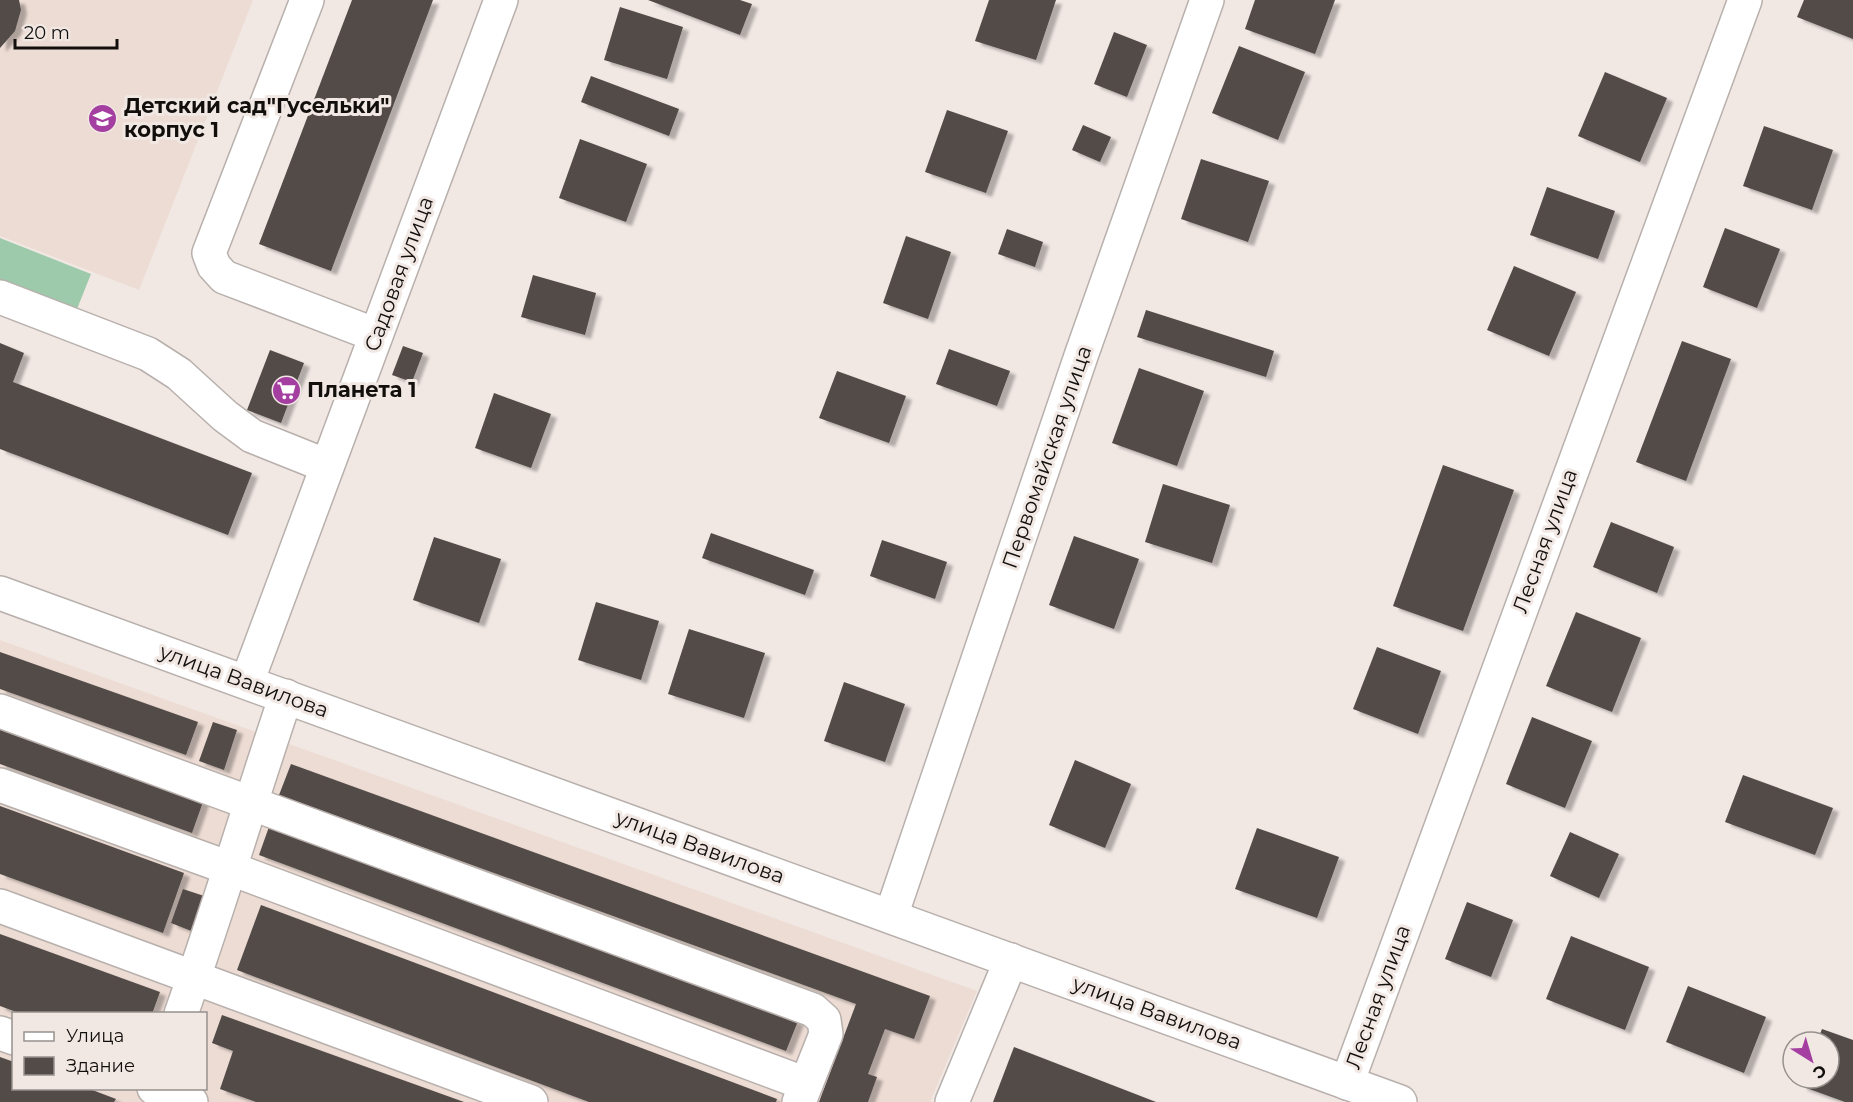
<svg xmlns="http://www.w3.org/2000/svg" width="1853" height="1102" viewBox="0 0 1853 1102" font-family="Montserrat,sans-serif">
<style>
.built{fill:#eddcd4;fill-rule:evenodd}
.green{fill:#9dcaab}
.building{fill:#524b47;filter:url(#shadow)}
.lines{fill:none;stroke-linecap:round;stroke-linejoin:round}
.minor-casing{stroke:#b8b0ac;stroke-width:36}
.minor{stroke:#fff;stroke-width:33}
.labels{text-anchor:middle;stroke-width:6;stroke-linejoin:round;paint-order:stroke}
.poi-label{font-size:21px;font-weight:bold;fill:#110e0c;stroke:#f1e8e4;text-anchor:start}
.street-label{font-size:21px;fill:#110e0c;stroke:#f1e8e4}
</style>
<defs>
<filter id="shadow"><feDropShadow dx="6" dy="4" stdDeviation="1.5" flood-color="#0004"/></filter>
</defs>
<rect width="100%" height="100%" fill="#f1e8e4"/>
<g class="built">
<polygon points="0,0 253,0 139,290 0,236"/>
<path d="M 0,640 L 977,991 L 930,1102 L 0,1102 ZM 14,1014 L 206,1014 L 206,1088 L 14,1088 Z"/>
</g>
<polygon class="green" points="0,238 91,274 75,314 0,284"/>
<g class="building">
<polygon points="0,0 19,0 21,10 15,31 0,48"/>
<polygon points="352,0 433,0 331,271 259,244"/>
<polygon points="648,0 740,0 752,4 740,35"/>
<polygon points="989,0 1056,0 1036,60 975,41"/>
<polygon points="1255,0 1335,0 1315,54 1245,29"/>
<polygon points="1804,0 1853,0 1853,39 1797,17"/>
<polygon points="620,7 683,27 667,79 604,60"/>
<polygon points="1114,32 1147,45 1127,97 1094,84"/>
<polygon points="1239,46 1305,72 1278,140 1212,113"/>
<polygon points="1605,72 1667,98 1640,162 1578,136"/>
<polygon points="591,76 679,109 669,136 581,102"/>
<polygon points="947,110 1008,131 986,193 925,172"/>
<polygon points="1083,125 1111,137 1100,162 1072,150"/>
<polygon points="1764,126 1833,150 1812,210 1743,186"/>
<polygon points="580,139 647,164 626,222 559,198"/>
<polygon points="1201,159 1269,181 1248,242 1181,219"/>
<polygon points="1547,187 1615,211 1598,259 1530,235"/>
<polygon points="1725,228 1780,249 1757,308 1703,287"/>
<polygon points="1007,229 1043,242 1035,267 998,254"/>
<polygon points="906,236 951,252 928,319 883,303"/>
<polygon points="1514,266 1576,292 1549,356 1487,330"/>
<polygon points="533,275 596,293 585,335 521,317"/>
<polygon points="1146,310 1274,351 1266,377 1137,337"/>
<polygon points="1682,341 1731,359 1686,481 1636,462"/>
<polygon points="0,343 24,353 13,382 252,473 228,535 0,449"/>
<polygon points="403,346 423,353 412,382 392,375"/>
<polygon points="949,349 1010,371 997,406 936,384"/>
<polygon points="270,350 304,363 281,423 247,410"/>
<polygon points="1139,368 1204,391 1177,466 1112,443"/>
<polygon points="837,371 906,396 889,443 819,418"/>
<polygon points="494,393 551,414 531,468 475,448"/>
<polygon points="1443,465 1514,490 1463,631 1393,606"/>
<polygon points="1163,484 1230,505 1212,563 1145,542"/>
<polygon points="1611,522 1674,547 1657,593 1593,567"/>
<polygon points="711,533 814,570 805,595 702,558"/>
<polygon points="1074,536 1139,559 1114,629 1049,605"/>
<polygon points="434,537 501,559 479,623 413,600"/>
<polygon points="882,540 947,562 935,599 870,576"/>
<polygon points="596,602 659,621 641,680 578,660"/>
<polygon points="1576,612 1641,638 1612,712 1546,686"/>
<polygon points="689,629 765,653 744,718 668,694"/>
<polygon points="1377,647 1441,671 1418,734 1353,709"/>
<polygon points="0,652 198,722 186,755 0,689"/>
<polygon points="844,682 905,704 885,762 824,741"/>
<polygon points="1532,717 1592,741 1565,808 1506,784"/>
<polygon points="213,722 237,730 224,770 199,761"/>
<polygon points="0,726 204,799 192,833 0,764"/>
<polygon points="1075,760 1131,784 1105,848 1049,825"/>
<polygon points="291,764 930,996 914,1039 885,1029 868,1074 877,1077 868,1102 819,1102 856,1004 279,795"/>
<polygon points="1743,775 1833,808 1815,855 1725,822"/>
<polygon points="0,806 184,873 163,933 0,874"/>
<polygon points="270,824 798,1021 786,1051 259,855"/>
<polygon points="1257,828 1339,857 1317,918 1235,889"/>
<polygon points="1570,832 1619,854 1599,898 1550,876"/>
<polygon points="183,889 207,897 194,932 171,923"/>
<polygon points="1467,902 1513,920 1491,977 1445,959"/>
<polygon points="261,905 777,1099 776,1102 589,1102 237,970"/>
<polygon points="0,934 160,992 152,1014 22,1014 0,1006"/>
<polygon points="1571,936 1649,967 1625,1030 1546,999"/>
<polygon points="1688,986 1766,1017 1744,1073 1666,1042"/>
<polygon points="222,1015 464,1102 256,1102 220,1089 233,1051 212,1043"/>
<polygon points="1822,1029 1853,1040 1853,1102 1845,1102 1801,1086 1804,1078 1829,1078 1829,1042 1817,1042"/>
<polygon points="1014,1047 1156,1102 993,1102"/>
<polygon points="0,1057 14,1062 14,1088 87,1088 116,1099 114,1102 0,1102"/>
</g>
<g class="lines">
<defs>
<g id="minor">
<polyline points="307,0 209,253 214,266 224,277 376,335"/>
<polyline points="0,297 148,354 179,374 225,416 252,436 327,466"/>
<polyline points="0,593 1400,1102"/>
<polyline points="247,682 501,0"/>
<polyline points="0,711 813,1010 824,1020 826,1034 799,1102"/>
<polyline points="0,785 229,868 806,1084"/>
<polyline points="0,906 531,1102"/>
<polyline points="891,916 1081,356 1207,0"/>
<path d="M 181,1014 C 219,908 250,802 286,696"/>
<polyline points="0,1033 14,1038"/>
<polyline points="1347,1083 1745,0"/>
<polyline points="154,1088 191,1102"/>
<polyline points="952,1102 1011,960"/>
</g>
</defs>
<use href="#minor" class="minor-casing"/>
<use href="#minor" class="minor"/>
</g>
<defs>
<symbol id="school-disc" viewBox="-11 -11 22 22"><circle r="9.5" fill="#a43ea1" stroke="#f1e8e4"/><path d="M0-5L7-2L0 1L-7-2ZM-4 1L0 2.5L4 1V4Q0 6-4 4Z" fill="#fff"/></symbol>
<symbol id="supermarket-disc" viewBox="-11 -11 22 22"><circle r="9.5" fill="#a43ea1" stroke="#f1e8e4"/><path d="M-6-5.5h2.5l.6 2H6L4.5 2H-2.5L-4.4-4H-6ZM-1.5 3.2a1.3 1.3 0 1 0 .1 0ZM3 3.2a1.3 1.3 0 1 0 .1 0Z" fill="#fff"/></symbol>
</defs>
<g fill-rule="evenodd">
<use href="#school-disc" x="86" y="102" width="33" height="33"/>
<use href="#supermarket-disc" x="270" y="374" width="33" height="33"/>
</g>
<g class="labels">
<g class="poi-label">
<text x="124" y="113">Детский сад"Гусельки"<tspan x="124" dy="24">корпус 1</tspan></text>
<text x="307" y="397">Планета 1</text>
</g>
<g class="street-label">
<text transform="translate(399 274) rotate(-70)" y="7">Садовая улица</text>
<text transform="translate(1047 457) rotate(-71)" y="7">Первомайская улица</text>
<text transform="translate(1545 541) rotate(-70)" y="7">Лесная улица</text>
<text transform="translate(244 681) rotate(20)" y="7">улица Вавилова</text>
<text transform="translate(700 847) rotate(20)" y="7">улица Вавилова</text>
<text transform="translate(1378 997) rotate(-70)" y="7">Лесная улица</text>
<text transform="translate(1157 1013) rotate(20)" y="7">улица Вавилова</text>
</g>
</g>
<rect x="12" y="1012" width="195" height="78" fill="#f1e8e4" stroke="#97918e" stroke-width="1.5"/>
<rect x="24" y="1032" width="30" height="9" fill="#ffffff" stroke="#97918e" stroke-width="1.5"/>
<text x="66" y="1042" font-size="18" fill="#110e0c">Улица</text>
<rect x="24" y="1057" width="30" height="18" fill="#524b47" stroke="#97918e" stroke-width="1.5"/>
<text x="66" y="1072" font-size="18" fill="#110e0c">Здание</text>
<g transform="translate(1811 1060) rotate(143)"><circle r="28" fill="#f1e8e4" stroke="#97918e" stroke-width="1.5"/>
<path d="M0-4.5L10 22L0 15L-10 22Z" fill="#a43ea1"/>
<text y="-9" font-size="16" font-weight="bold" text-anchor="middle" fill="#110e0c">С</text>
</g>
<path d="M15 39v9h102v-9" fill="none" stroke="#110e0c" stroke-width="3"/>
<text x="24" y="39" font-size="18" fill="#110e0c" stroke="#f1e8e4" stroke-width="4.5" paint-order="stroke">20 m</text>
</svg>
